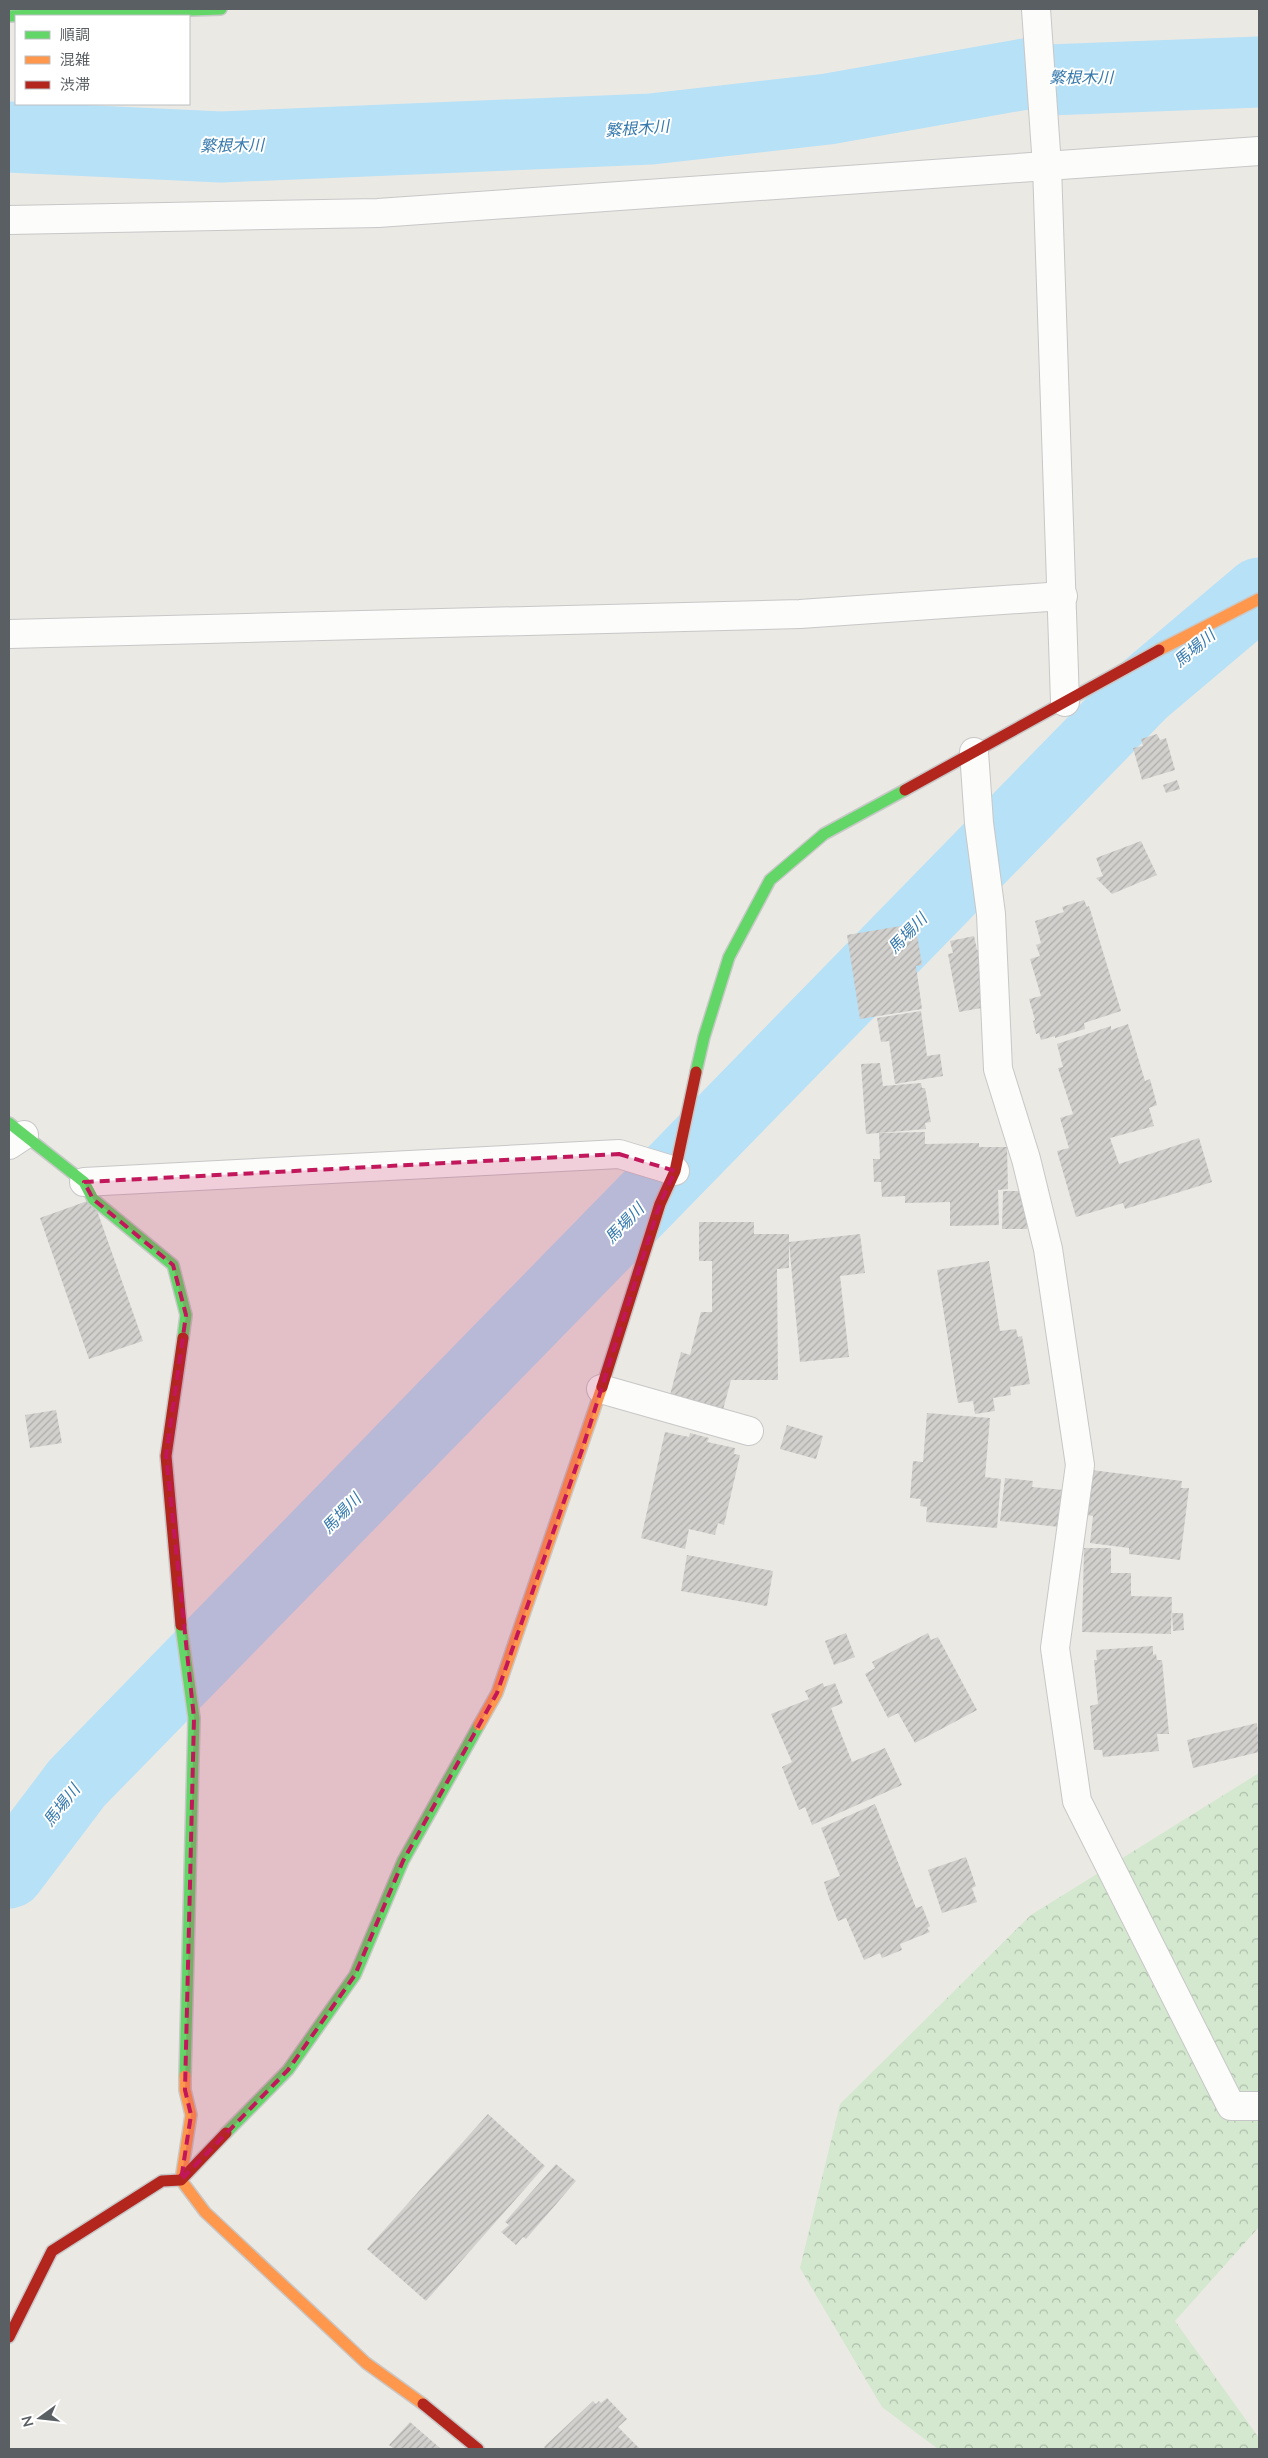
<svg xmlns="http://www.w3.org/2000/svg" width="1268" height="2458" viewBox="0 0 1268 2458" font-family="Lato,'Noto Sans JP',sans-serif">
<style>
.forest{fill:url(#forest-crowns)}
.lines{fill:none;stroke-linecap:round;stroke-linejoin:round}
.river{stroke:#b6e1f7;stroke-width:71}
.building{fill:url(#building-hatch)}
.street-casing{stroke:#c7c7c7;stroke-width:30}
.fast-casing{stroke:#c8c8c8;stroke-width:14}
.slow-casing{stroke:#c8c8c8;stroke-width:14}
.jam-casing{stroke:#c8c8c8;stroke-width:14}
.street{stroke:#fcfcfb;stroke-width:28}
.fast{stroke:#63d668;stroke-width:11}
.slow{stroke:#ff974d;stroke-width:11}
.jam{stroke:#b3261e;stroke-width:11}
.marked{fill:#c2185b;fill-opacity:0.2;stroke:#c2185b;stroke-width:4;stroke-dasharray:10 6;stroke-linejoin:round}
.labels{text-anchor:middle;stroke-width:4;stroke-linejoin:round;paint-order:stroke}
.water-label{font-size:16px;font-style:italic;fill:#367aad;stroke:#fff}
</style>
<defs>
<pattern id="forest-crowns" width="20" height="18" patternUnits="userSpaceOnUse" patternTransform="scale(1.25)"><rect width="20" height="18" fill="#d3e8ce"/><path d="M2 6a3 3 0 1 1 6 0M12 15a3 3 0 1 1 6 0" fill="none" stroke="#aebfab"/></pattern>
<pattern id="building-hatch" width="6" height="6" patternUnits="userSpaceOnUse" patternTransform="scale(1.25)"><rect width="6" height="6" fill="#d1d0cd"/><path d="M-1 1l2-2M0 6l6-6M5 7l2-2" fill="none" stroke="#adacaa"/></pattern>
</defs>
<rect width="100%" height="100%" fill="#ebe9e4"/>
<polygon class="forest" points="1259,1773 1259,2227 1175,2321 1259,2438 1259,2449 938,2449 882,2407 800,2268 840,2104 1031,1915"/>
<g class="lines">
<g class="river">
<polyline points="9,137 221,147 651,129 828,109 1031,73 1048,80 1259,72"/>
<polyline points="9,1873 77,1783 1142,692 1259,593"/>
</g>
</g>
<g class="building">
<polygon points="1157,734 1160,740 1166,738 1175,770 1142,780 1133,748 1143,746 1141,739"/>
<polygon points="1177,780 1180,789 1166,793 1163,785"/>
<polygon points="1141,841 1157,875 1112,894 1096,878 1103,876 1096,858"/>
<polygon points="1084,900 1087,907 1089,906 1121,1011 1084,1023 1085,1029 1055,1038 1055,1036 1041,1040 1039,1033 1036,1034 1033,1021 1035,1020 1029,999 1041,996 1030,959 1040,956 1036,945 1041,943 1035,921 1064,912 1062,907"/>
<polygon points="907,925 909,935 917,934 922,965 916,966 922,1009 860,1019 847,935"/>
<polygon points="974,936 977,950 988,947 998,1005 959,1012 948,954 953,953 950,941"/>
<polygon points="921,1011 927,1056 940,1054 943,1076 895,1084 889,1041 881,1042 877,1018"/>
<polygon points="1128,1024 1145,1081 1150,1079 1157,1105 1149,1108 1154,1126 1110,1138 1119,1164 1199,1138 1212,1182 1125,1209 1123,1203 1076,1217 1057,1151 1069,1148 1060,1118 1073,1114 1058,1068 1063,1067 1057,1044 1111,1026 1111,1030"/>
<polygon points="880,1063 883,1086 921,1083 922,1088 925,1088 931,1122 925,1123 926,1129 866,1134 861,1064"/>
<polygon points="925,1132 925,1144 979,1143 979,1147 1007,1147 1008,1189 998,1190 999,1225 950,1226 950,1202 905,1203 905,1196 882,1197 881,1182 874,1182 873,1159 880,1159 879,1133"/>
<polygon points="1003,1191 1027,1191 1027,1229 1002,1229"/>
<polygon points="93,1199 143,1341 89,1359 40,1218"/>
<polygon points="699,1222 754,1222 754,1234 789,1234 789,1268 777,1269 778,1380 731,1380 720,1421 667,1407 681,1352 690,1355 701,1312 712,1312 712,1261 699,1261"/>
<polygon points="860,1234 865,1273 840,1276 849,1357 800,1362 789,1242"/>
<polygon points="989,1261 1000,1331 1016,1329 1018,1337 1022,1336 1030,1384 1010,1387 1011,1395 993,1398 995,1411 975,1414 973,1401 958,1403 937,1270"/>
<polygon points="56,1410 62,1443 30,1448 25,1415"/>
<polygon points="927,1413 990,1418 985,1477 1001,1479 997,1528 926,1522 927,1507 920,1506 921,1499 910,1498 913,1461 923,1462"/>
<polygon points="787,1425 823,1436 816,1459 780,1449"/>
<polygon points="665,1432 689,1437 690,1433 709,1438 707,1442 735,1448 734,1454 740,1455 724,1525 718,1523 715,1535 689,1529 685,1549 641,1538"/>
<polygon points="1091,1470 1182,1481 1181,1488 1189,1488 1180,1560 1129,1554 1129,1548 1090,1543 1093,1516 1086,1515"/>
<polygon points="1005,1478 1033,1481 1032,1487 1064,1490 1060,1527 1000,1521"/>
<polygon points="1084,1548 1111,1548 1111,1573 1131,1573 1131,1596 1172,1597 1171,1634 1082,1632"/>
<polygon points="687,1555 773,1571 767,1606 681,1591"/>
<polygon points="1172,1613 1183,1613 1184,1630 1173,1631"/>
<polygon points="846,1633 855,1657 834,1665 825,1641"/>
<polygon points="928,1633 931,1640 938,1637 977,1710 915,1743 898,1713 888,1718 865,1674 875,1668 872,1662"/>
<polygon points="1153,1646 1153,1655 1156,1654 1157,1660 1162,1660 1169,1734 1157,1734 1159,1751 1103,1757 1102,1750 1094,1750 1090,1706 1098,1704 1094,1660 1097,1660 1096,1650"/>
<polygon points="823,1683 824,1687 835,1683 843,1703 831,1708 852,1762 885,1748 902,1785 812,1825 805,1807 799,1810 782,1767 792,1762 771,1714 809,1699 805,1691"/>
<polygon points="1257,1723 1259,1752 1193,1768 1187,1740"/>
<polygon points="875,1804 916,1908 922,1906 930,1926 927,1928 930,1932 900,1944 902,1950 882,1958 880,1953 864,1960 846,1918 838,1921 829,1898 824,1882 840,1876 821,1828"/>
<polygon points="966,1857 976,1886 972,1888 977,1902 942,1913 928,1870"/>
<polygon points="488,2114 545,2166 426,2301 367,2249"/>
<polygon points="556,2164 576,2181 526,2239 523,2237 516,2245 501,2232 509,2225 505,2222"/>
<polygon points="607,2398 627,2419 618,2427 640,2449 546,2449 544,2447 593,2401 596,2404 599,2401 601,2403"/>
<polygon points="410,2422 441,2449 394,2449 389,2445"/>
</g>
<g class="lines">
<defs>
<g id="street">
<polyline points="1036,9 1047,166 1065,702"/>
<polyline points="9,220 378,213 1259,151"/>
<polyline points="9,634 800,614 1063,596"/>
<polyline points="974,752 979,823 991,914 998,1069 1026,1159 1048,1249 1080,1465 1055,1648 1077,1801 1231,2106 1259,2106"/>
<polyline points="9,1145 24,1135"/>
<polyline points="84,1182 619,1154 675,1171"/>
<polyline points="601,1389 749,1431"/>
</g>
<g id="fast">
<polyline points="9,16 221,9"/>
<polyline points="696,1072 704,1037 729,957 770,880 824,834 905,790"/>
<polyline points="9,1123 84,1182 93,1199 173,1265 186,1315 183,1338"/>
<polyline points="181,1625 194,1718 185,2076"/>
<polyline points="226,2133 288,2070 355,1975 403,1861 479,1725"/>
</g>
<g id="slow">
<polyline points="1159,650 1259,599"/>
<polyline points="479,1725 497,1693 602,1387"/>
<polyline points="185,2076 185,2090 191,2115 181,2180 205,2212 366,2363 423,2404"/>
</g>
<g id="jam">
<polyline points="905,790 1159,650"/>
<polyline points="602,1387 660,1204 675,1171 696,1072"/>
<polyline points="181,1625 166,1456 183,1338"/>
<polyline points="9,2337 52,2251 162,2181 181,2180 226,2133"/>
<polyline points="423,2404 478,2449"/>
</g>
</defs>
<use href="#street" class="street-casing"/>
<use href="#fast" class="fast-casing"/>
<use href="#slow" class="slow-casing"/>
<use href="#jam" class="jam-casing"/>
<use href="#street" class="street"/>
<use href="#fast" class="fast"/>
<use href="#slow" class="slow"/>
<use href="#jam" class="jam"/>
</g>
<path class="marked" d="M 619,1154 L 675,1171 L 660,1204 L 582,1450 L 497,1693 L 403,1861 L 355,1975 L 288,2070 L 181,2180 L 191,2115 L 185,2090 L 194,1718 L 166,1456 L 186,1315 L 173,1265 L 93,1199 L 84,1182 Z"/>
<g class="labels">
<g class="water-label">
<text x="1081" y="83">繁根木川</text>
<text transform="translate(637 128) rotate(-4)" y="6">繁根木川</text>
<text transform="translate(232 145) rotate(-1)" y="6">繁根木川</text>
<text transform="translate(1194 648) rotate(-40)" y="6">馬場川</text>
<text transform="translate(907 933) rotate(-46)" y="6">馬場川</text>
<text transform="translate(624 1223) rotate(-46)" y="6">馬場川</text>
<text transform="translate(341 1513) rotate(-46)" y="6">馬場川</text>
<text transform="translate(61 1805) rotate(-52)" y="6">馬場川</text>
</g>
</g>
<rect width="1268" height="2458" fill="none" stroke="#5a5f63" stroke-width="20"/>
<rect x="15" y="15" width="175" height="90" fill="#ffffff" stroke="#bdbfc1"/>
<rect x="25" y="31" width="25" height="8" fill="#63d668" stroke="#bdbfc1"/>
<text x="60" y="40" font-size="15" fill="#5a5f63">順調</text>
<rect x="25" y="56" width="25" height="8" fill="#ff974d" stroke="#bdbfc1"/>
<text x="60" y="65" font-size="15" fill="#5a5f63">混雑</text>
<rect x="25" y="81" width="25" height="8" fill="#b3261e" stroke="#bdbfc1"/>
<text x="60" y="90" font-size="15" fill="#5a5f63">渋滞</text>
<g transform="translate(40 2418) rotate(255)" stroke="#ffffff" stroke-width="4" paint-order="stroke">
<path d="M0-4L9 19L0 12L-9 19Z" fill="#5a5f63"/>
<text y="-8" font-size="14" font-weight="bold" text-anchor="middle" fill="#5a5f63">N</text>
</g>
</svg>
